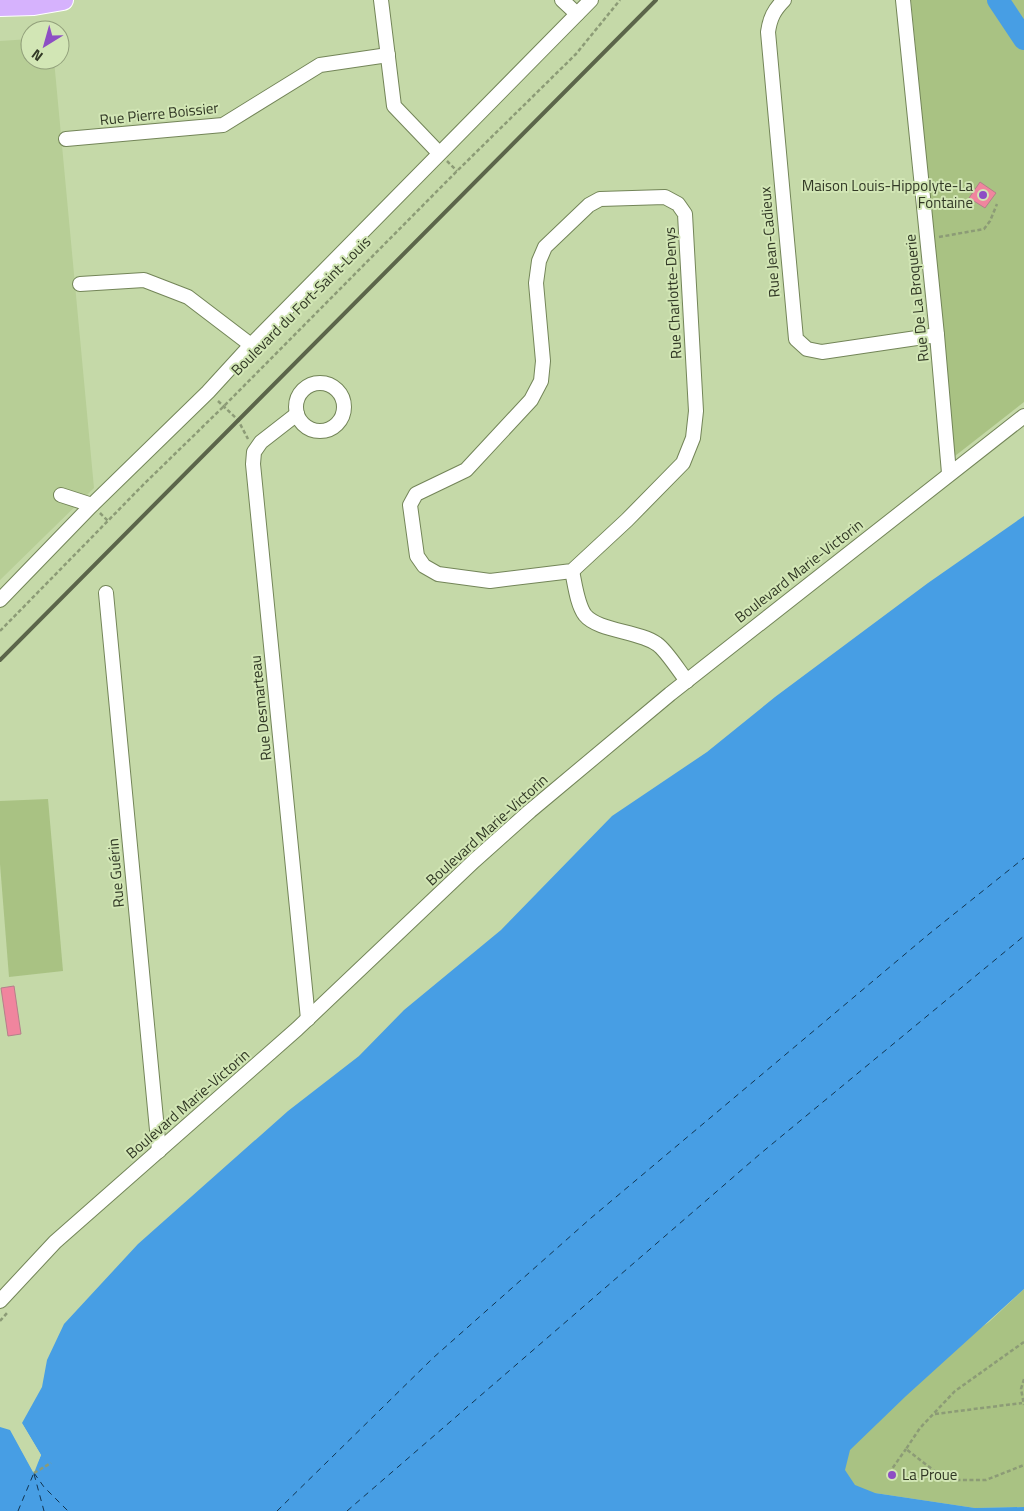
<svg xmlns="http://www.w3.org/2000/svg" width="1024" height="1511" viewBox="0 0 1024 1511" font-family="'Titillium Web',sans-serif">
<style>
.built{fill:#b7ce96}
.green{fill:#a9c283}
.water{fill:#479ee4}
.pier{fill:#c5d9a8}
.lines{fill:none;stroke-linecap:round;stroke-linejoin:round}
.river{stroke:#479ee4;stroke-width:22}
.ferry{stroke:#113552;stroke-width:1;stroke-dasharray:6 5;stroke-linecap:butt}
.building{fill:#f0859e;stroke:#b57f8a}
.minor-casing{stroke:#738558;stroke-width:16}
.highway-casing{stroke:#fff;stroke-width:22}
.path{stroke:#8c9b76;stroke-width:2.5;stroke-dasharray:4 2.5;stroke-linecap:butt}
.minor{stroke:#fff;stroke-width:14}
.highway{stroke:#d6b2fd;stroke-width:20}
.rail{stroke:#5b654a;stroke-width:4}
.poi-dot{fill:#8d4ec4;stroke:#d2e6b5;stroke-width:2}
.labels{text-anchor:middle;stroke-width:4;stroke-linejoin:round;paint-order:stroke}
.street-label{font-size:15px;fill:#313825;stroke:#d2e6b5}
.poi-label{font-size:15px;fill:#313825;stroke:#d2e6b5;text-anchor:end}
</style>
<rect width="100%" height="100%" fill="#c5d9a8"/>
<polygon class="built" points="30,39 30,60 54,60 94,488 0,580 0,41"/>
<g class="green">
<polygon points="911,0 1024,0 1024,402 955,456"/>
<polygon points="48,799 63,971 9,977 0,864 0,801"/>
<polygon points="1024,1289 1024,1507 975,1508 875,1493 735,1497 989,1322"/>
</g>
<polygon class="water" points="1024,516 1024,1289 906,1396 850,1450 845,1470 855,1485 875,1493 975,1508 1024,1507 1024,1511 0,1511 0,1427 10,1430 33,1472 41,1455 22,1423 42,1387 47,1360 64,1324 138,1244 288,1111 359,1056 404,1010 501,930 612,816 707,752 775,697 928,583"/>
<polygon class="pier" points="20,1420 41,1455 34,1473 9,1427 12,1428 33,1467 38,1456 19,1424"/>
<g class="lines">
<polyline class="river" points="998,0 1024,39"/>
<g class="ferry">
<polyline points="34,1473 44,1487 68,1511"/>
<polyline points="34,1474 44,1511"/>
<polyline points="18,1511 33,1475"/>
<polyline points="277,1511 433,1358 591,1218 929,934 1024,858"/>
<polyline points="347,1511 760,1154 1024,936"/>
</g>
</g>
<g class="building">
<polygon points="980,182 996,193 985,208 969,198"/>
<polygon points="14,986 21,1034 8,1036 1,988"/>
</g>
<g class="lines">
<defs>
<g id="minor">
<polyline points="381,0 394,106 439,153"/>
<polyline points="562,0 577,14"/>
<path d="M 784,0 C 774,10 770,18 768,32 L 796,339 L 807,349 L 822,352 L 937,335"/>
<polyline points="903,0 937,335 949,473"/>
<polyline points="66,139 223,125 320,65 388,55"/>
<polygon points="665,197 678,204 685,214 696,411 693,438 683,463 627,520 572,571 490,581 438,574 424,566 417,556 410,505 416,494 466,470 531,400 541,381 543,361 536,283 539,261 545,247 589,205 600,199"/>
<polyline points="80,284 144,280 188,297 251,345"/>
<circle cx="320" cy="407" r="24"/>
<polyline points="297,414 261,442 254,452 253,464 308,1019"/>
<polyline points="61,495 92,505"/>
<path d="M 572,571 C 575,584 577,604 585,615 C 598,631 639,631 657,644 C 666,650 679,671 687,681"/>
<polyline points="106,593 159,1151"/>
<polyline points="0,600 92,505 208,392 251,345 591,0"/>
<polyline points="0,1301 55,1242 297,1029 474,861 530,811 670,694 1024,416"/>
</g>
<polyline id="highway" points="0,6 34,5 63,0"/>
</defs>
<use href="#minor" class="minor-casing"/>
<use href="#highway" class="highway-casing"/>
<g class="path">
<polyline points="447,161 457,171"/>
<polyline points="939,237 984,229 990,221 997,204"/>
<polyline points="218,401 238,420 248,439"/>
<polyline points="100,513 108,521"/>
<polyline points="0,631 143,485 224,406 457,171 576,54 620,0"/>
<polyline points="0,1321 7,1313"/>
<polyline points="1024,1342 955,1391 920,1428 906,1449 941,1476 955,1480 986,1480 1024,1465"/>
<polyline points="1024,1379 1021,1389 1024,1405"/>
<polyline points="935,1414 1022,1403"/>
<polyline points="34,1473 51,1463"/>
<polyline points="889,1473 906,1449"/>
</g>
<use href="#minor" class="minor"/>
<use href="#highway" class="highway"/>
<polyline class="rail" points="0,660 656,0"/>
</g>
<g class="poi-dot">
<circle cx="983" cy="195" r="5"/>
<circle cx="892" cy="1475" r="5"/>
</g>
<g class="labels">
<g class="street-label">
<text transform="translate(159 114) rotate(-6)" y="5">Rue Pierre Boissier</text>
<text transform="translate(770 242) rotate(-95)" y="5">Rue Jean-Cadieux</text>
<text transform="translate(673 293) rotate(-93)" y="5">Rue Charlotte-Denys</text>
<text transform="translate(917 298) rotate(-96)" y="5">Rue De La Broquerie</text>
<text transform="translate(301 306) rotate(-45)" y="5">Boulevard du Fort-Saint-Louis</text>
<text transform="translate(799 571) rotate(-38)" y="5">Boulevard Marie-Victorin</text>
<text transform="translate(261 708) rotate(-96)" y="5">Rue Desmarteau</text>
<text transform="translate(487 830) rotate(-42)" y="5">Boulevard Marie-Victorin</text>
<text transform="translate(116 873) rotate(-95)" y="5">Rue Guérin</text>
<text transform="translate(188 1104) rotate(-41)" y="5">Boulevard Marie-Victorin</text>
</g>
<g class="poi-label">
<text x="973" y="191">Maison Louis-Hippolyte-La<tspan x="973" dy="17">Fontaine</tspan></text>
<text x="902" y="1480" text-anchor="start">La Proue</text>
</g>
</g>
<g transform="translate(45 45) rotate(217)"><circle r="24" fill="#d2e6b5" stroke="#92a07b"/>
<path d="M0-4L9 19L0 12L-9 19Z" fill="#8d4ec4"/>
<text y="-8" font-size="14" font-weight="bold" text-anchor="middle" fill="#313825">N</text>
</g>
</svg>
